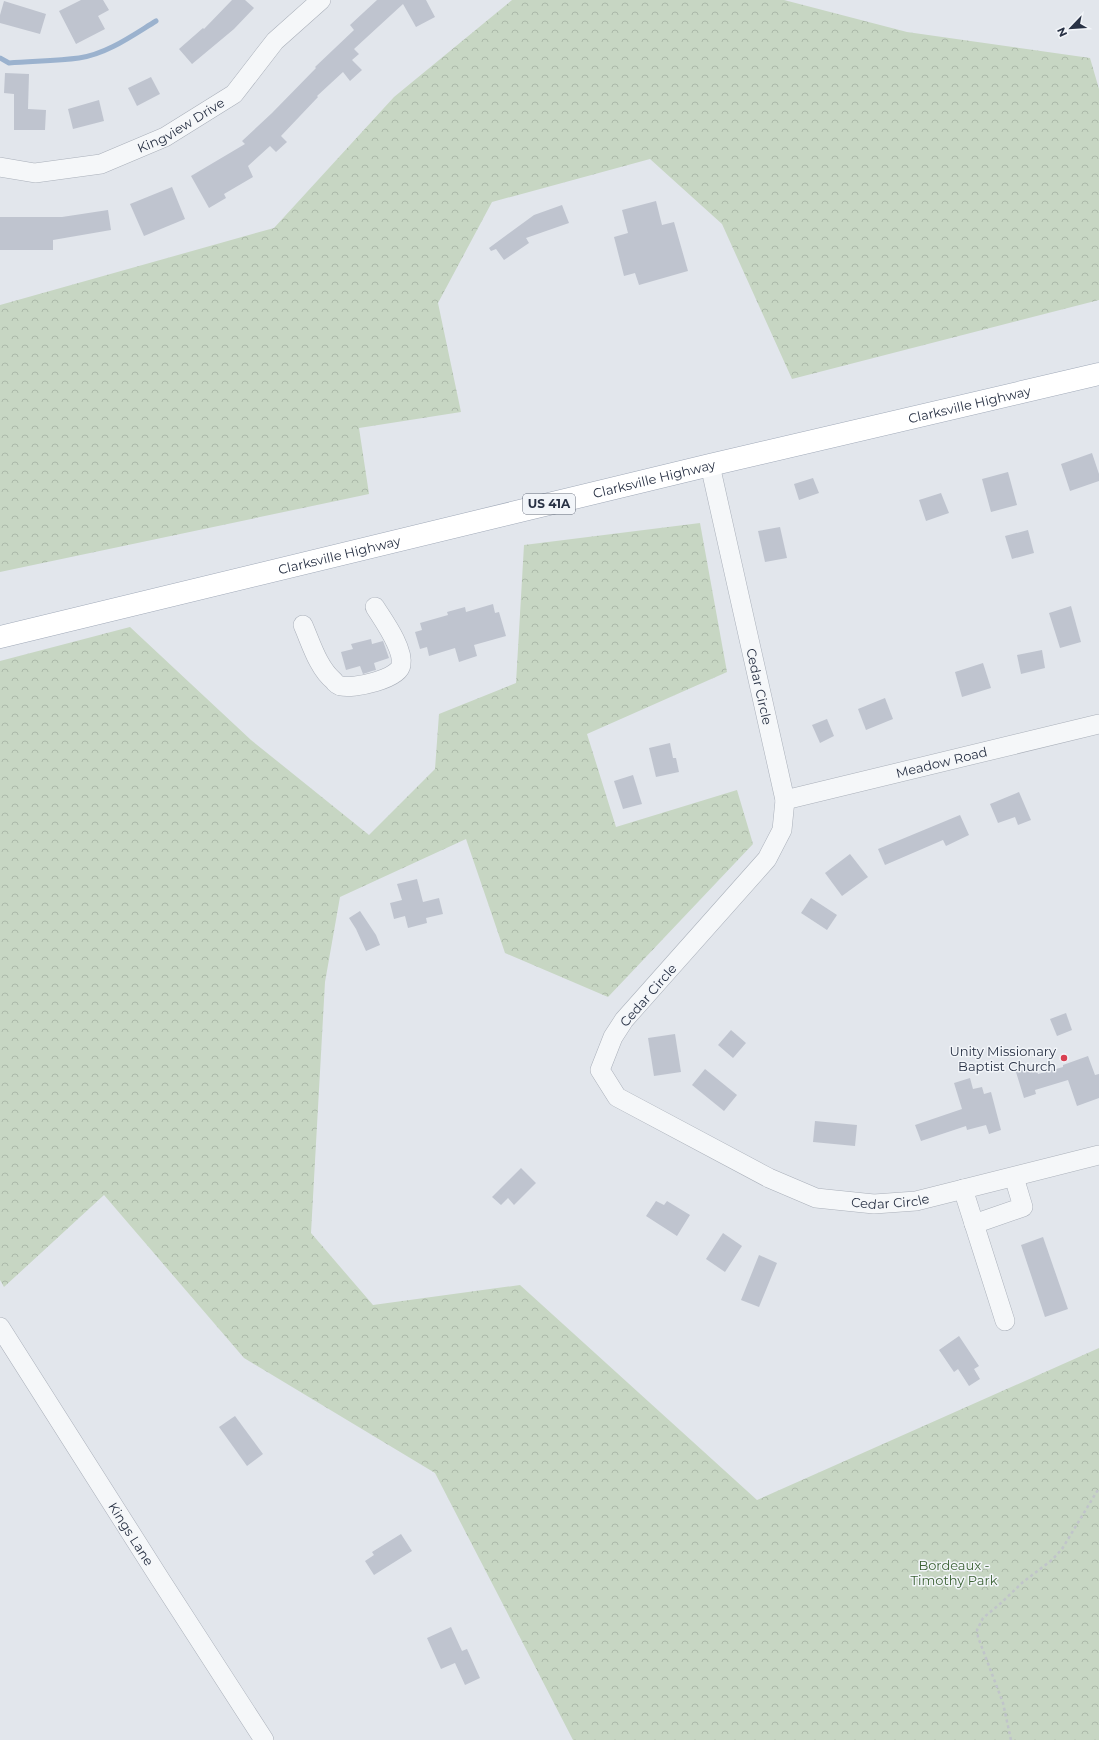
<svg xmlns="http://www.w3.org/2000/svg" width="1099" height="1740" viewBox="0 0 1099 1740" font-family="Montserrat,sans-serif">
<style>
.forest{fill:url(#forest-crowns)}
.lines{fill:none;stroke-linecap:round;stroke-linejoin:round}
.stream{stroke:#9bb2ce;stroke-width:5}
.building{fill:#bfc4cf}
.minor-casing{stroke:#aab0ba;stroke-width:20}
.major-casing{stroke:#a0a9b8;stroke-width:23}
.path{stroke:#c0c4ca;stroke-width:2.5;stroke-dasharray:3 3;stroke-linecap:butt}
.minor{stroke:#f5f7f9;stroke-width:19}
.major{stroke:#fff;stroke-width:22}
.poi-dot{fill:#d93f51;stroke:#f2f5f9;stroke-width:1.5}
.labels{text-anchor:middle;stroke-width:3;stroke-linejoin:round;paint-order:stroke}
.shield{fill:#f2f5f9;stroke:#656c7b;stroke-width:1}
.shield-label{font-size:12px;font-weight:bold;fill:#293245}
.street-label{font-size:13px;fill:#293245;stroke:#f2f5f9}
.poi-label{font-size:13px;fill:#293245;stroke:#f2f5f9;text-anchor:end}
.park-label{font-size:13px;fill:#3c6235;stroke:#f2f5f9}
</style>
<defs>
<pattern id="forest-crowns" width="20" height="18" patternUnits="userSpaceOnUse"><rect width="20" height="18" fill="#c7d6c3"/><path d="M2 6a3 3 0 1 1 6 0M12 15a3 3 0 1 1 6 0" fill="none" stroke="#abb8a9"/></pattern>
</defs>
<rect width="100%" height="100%" fill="#e2e6ec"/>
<g class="forest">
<polygon points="512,0 784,0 907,32 1090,58 1099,89 1099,300 792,379 722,224 650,159 492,202 438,303 461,412 359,428 369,494 0,572 0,305 274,228 394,97"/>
<polygon points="700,523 727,672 587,734 616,827 737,790 753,844 608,997 505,953 466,839 340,897 325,982 311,1233 373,1305 520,1285 757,1500 1099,1348 1099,1740 573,1740 435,1473 244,1358 104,1195 4,1287 0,1280 0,661 130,627 251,740 369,835 435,769 439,714 516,683 524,545"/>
</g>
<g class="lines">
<path class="stream" d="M 0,58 L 9,63 C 32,61 56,61 79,58 C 107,54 133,35 156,21"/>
</g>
<g class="building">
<polygon points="81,0 103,0 109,10 98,16 105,29 76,44 59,11"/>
<polygon points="232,0 245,0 254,8 234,29 192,64 179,49 203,28 204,29"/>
<polygon points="377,0 426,0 435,17 416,27 403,4 354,49 359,54 352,60 362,70 350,81 343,72 317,96 318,97 281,136 287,142 276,152 270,146 248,166 253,177 224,194 226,198 209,208 191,176 245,144 242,141 272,113 316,68 315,67 354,30 350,25"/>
<polygon points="4,1 46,14 40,34 0,23 0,15"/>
<polygon points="5,73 29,74 28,109 46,110 45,130 14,130 14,94 4,93"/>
<polygon points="151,77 160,94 137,106 128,88"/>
<polygon points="99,100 104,121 73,129 68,109"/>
<polygon points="172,187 185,219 144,236 130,204"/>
<polygon points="656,201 662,225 674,222 688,271 639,285 635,273 624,276 614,237 628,233 622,210"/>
<polygon points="562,205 569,223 526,238 529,243 504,260 496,249 491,251 489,248 534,215"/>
<polygon points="108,210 111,230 53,240 53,250 0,250 0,217 62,217"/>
<polygon points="1092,453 1099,474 1099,481 1070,491 1061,464"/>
<polygon points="1008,472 1017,505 991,512 982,479"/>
<polygon points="813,478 819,493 799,500 794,484"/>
<polygon points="941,493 949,513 926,521 919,500"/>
<polygon points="780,527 787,558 765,562 758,531"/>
<polygon points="1028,530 1034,553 1012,559 1005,536"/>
<polygon points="493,604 495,613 499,612 506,636 474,645 477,656 459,662 455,648 429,656 427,647 420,649 415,632 422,630 420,623 448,615 447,612 465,607 466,612"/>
<polygon points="1071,606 1081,642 1060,648 1049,613"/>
<polygon points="371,639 372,644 383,641 389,658 374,663 376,670 372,671 363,674 360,666 346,670 341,652 353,649 351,644"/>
<polygon points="1042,650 1045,668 1021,674 1017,655"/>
<polygon points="983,663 991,688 962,697 955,672"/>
<polygon points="885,698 893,719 866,730 858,709"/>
<polygon points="827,719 834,736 820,743 812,725"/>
<polygon points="670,743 673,758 676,758 679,772 656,777 649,748"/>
<polygon points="633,775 642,804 623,809 614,781"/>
<polygon points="1019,792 1031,820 1018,825 1015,817 998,823 990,804"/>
<polygon points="960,815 969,835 946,846 943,840 885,865 878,849"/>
<polygon points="850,854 868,877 842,896 825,873"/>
<polygon points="417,879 423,902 439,898 443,914 426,918 427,923 408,928 405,916 394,919 390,903 402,900 397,884"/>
<polygon points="811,898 837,915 827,930 801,913"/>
<polygon points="360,911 376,935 380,945 366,951 356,929 349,918"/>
<polygon points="1066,1013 1072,1030 1057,1036 1050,1019"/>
<polygon points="731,1030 746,1043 733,1058 718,1045"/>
<polygon points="675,1034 681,1072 654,1076 648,1038"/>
<polygon points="1088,1056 1095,1075 1099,1074 1099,1098 1077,1106 1068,1080 1035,1090 1036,1094 1024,1098 1016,1072 1036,1066 1038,1074 1063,1067 1063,1065"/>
<polygon points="705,1069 737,1095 724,1111 692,1085"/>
<polygon points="970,1078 973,1089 982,1087 984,1094 991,1092 1001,1130 989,1134 986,1125 967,1130 966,1126 921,1141 915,1125 962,1109 954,1083"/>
<polygon points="815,1121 857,1125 855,1146 813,1142"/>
<polygon points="521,1168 536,1183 514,1205 508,1198 501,1205 492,1197"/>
<polygon points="656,1201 664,1205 667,1201 690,1215 677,1236 646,1216"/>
<polygon points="723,1233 742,1246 725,1272 706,1259"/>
<polygon points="1043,1237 1068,1309 1045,1317 1021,1245"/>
<polygon points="759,1255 777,1263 759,1307 741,1300"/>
<polygon points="959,1336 979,1366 974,1369 980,1379 969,1386 958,1369 954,1372 939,1350"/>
<polygon points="235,1416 263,1454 247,1466 219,1427"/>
<polygon points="401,1534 412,1551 374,1575 365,1561 374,1555 372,1552"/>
<polygon points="451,1627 462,1651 467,1649 480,1678 465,1685 455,1663 441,1669 427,1638"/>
</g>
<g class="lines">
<defs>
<g id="minor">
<path id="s1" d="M 0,167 L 35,173 L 101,164 L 165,137 L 234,94 L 275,41 L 321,0"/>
<path id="s2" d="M 710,465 L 785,800 L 782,830 L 767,859 L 624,1020 L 613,1037 L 600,1070 L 617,1097 L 769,1178 L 816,1198 L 874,1204 L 916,1201 L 1099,1155"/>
<path d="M 303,625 C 311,643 318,668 334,681 C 335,683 339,686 341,686 C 354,689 399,679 401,665 C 404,648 383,620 375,607"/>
<path id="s3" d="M 785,800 L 1099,724"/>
<polyline points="963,1189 1005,1321"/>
<polyline points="974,1224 1023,1207 1014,1177"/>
<path id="s4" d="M 0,1327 L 160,1579 L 264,1740"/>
</g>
<g id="major">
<path id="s5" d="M 0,637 L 710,465 L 1099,374"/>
</g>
</defs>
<use href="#minor" class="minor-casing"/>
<use href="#major" class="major-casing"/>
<polyline class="path" points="1011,1740 1003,1703 978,1637 977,1630 983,1618 1001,1603 1023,1582 1052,1560 1062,1549 1099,1488"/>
<use href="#minor" class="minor"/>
<use href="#major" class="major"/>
</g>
<circle class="poi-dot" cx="1064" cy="1058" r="4"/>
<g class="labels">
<rect class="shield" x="523" y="494" width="52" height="20" rx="3"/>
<g class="shield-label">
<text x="549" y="508">US 41A</text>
</g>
<g class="street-label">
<text dy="5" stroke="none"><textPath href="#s1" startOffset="191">Kingview Drive</textPath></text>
<text dy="5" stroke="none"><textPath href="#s5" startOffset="997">Clarksville Highway</textPath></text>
<text dy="5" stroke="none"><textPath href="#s5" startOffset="673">Clarksville Highway</textPath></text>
<text dy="5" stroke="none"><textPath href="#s5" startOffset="349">Clarksville Highway</textPath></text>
<text dy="5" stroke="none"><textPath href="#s2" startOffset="227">Cedar Circle</textPath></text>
<text dy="5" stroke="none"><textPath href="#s3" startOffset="161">Meadow Road</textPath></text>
<text transform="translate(648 995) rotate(-49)" y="5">Cedar Circle</text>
<text dy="5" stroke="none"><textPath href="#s2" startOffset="1007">Cedar Circle</textPath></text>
<text dy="5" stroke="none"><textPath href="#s4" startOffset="245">Kings Lane</textPath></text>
</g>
<g class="poi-label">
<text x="1056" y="1056">Unity Missionary<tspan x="1056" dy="15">Baptist Church</tspan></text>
</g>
<g class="park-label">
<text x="954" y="1570">Bordeaux -<tspan x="954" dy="15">Timothy Park</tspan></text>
</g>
</g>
<g transform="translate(1071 28) rotate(245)" stroke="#f2f5f9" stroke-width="3" paint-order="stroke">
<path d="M0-3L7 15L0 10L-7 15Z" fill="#293245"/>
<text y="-6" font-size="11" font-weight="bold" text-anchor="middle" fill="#293245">N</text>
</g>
</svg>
